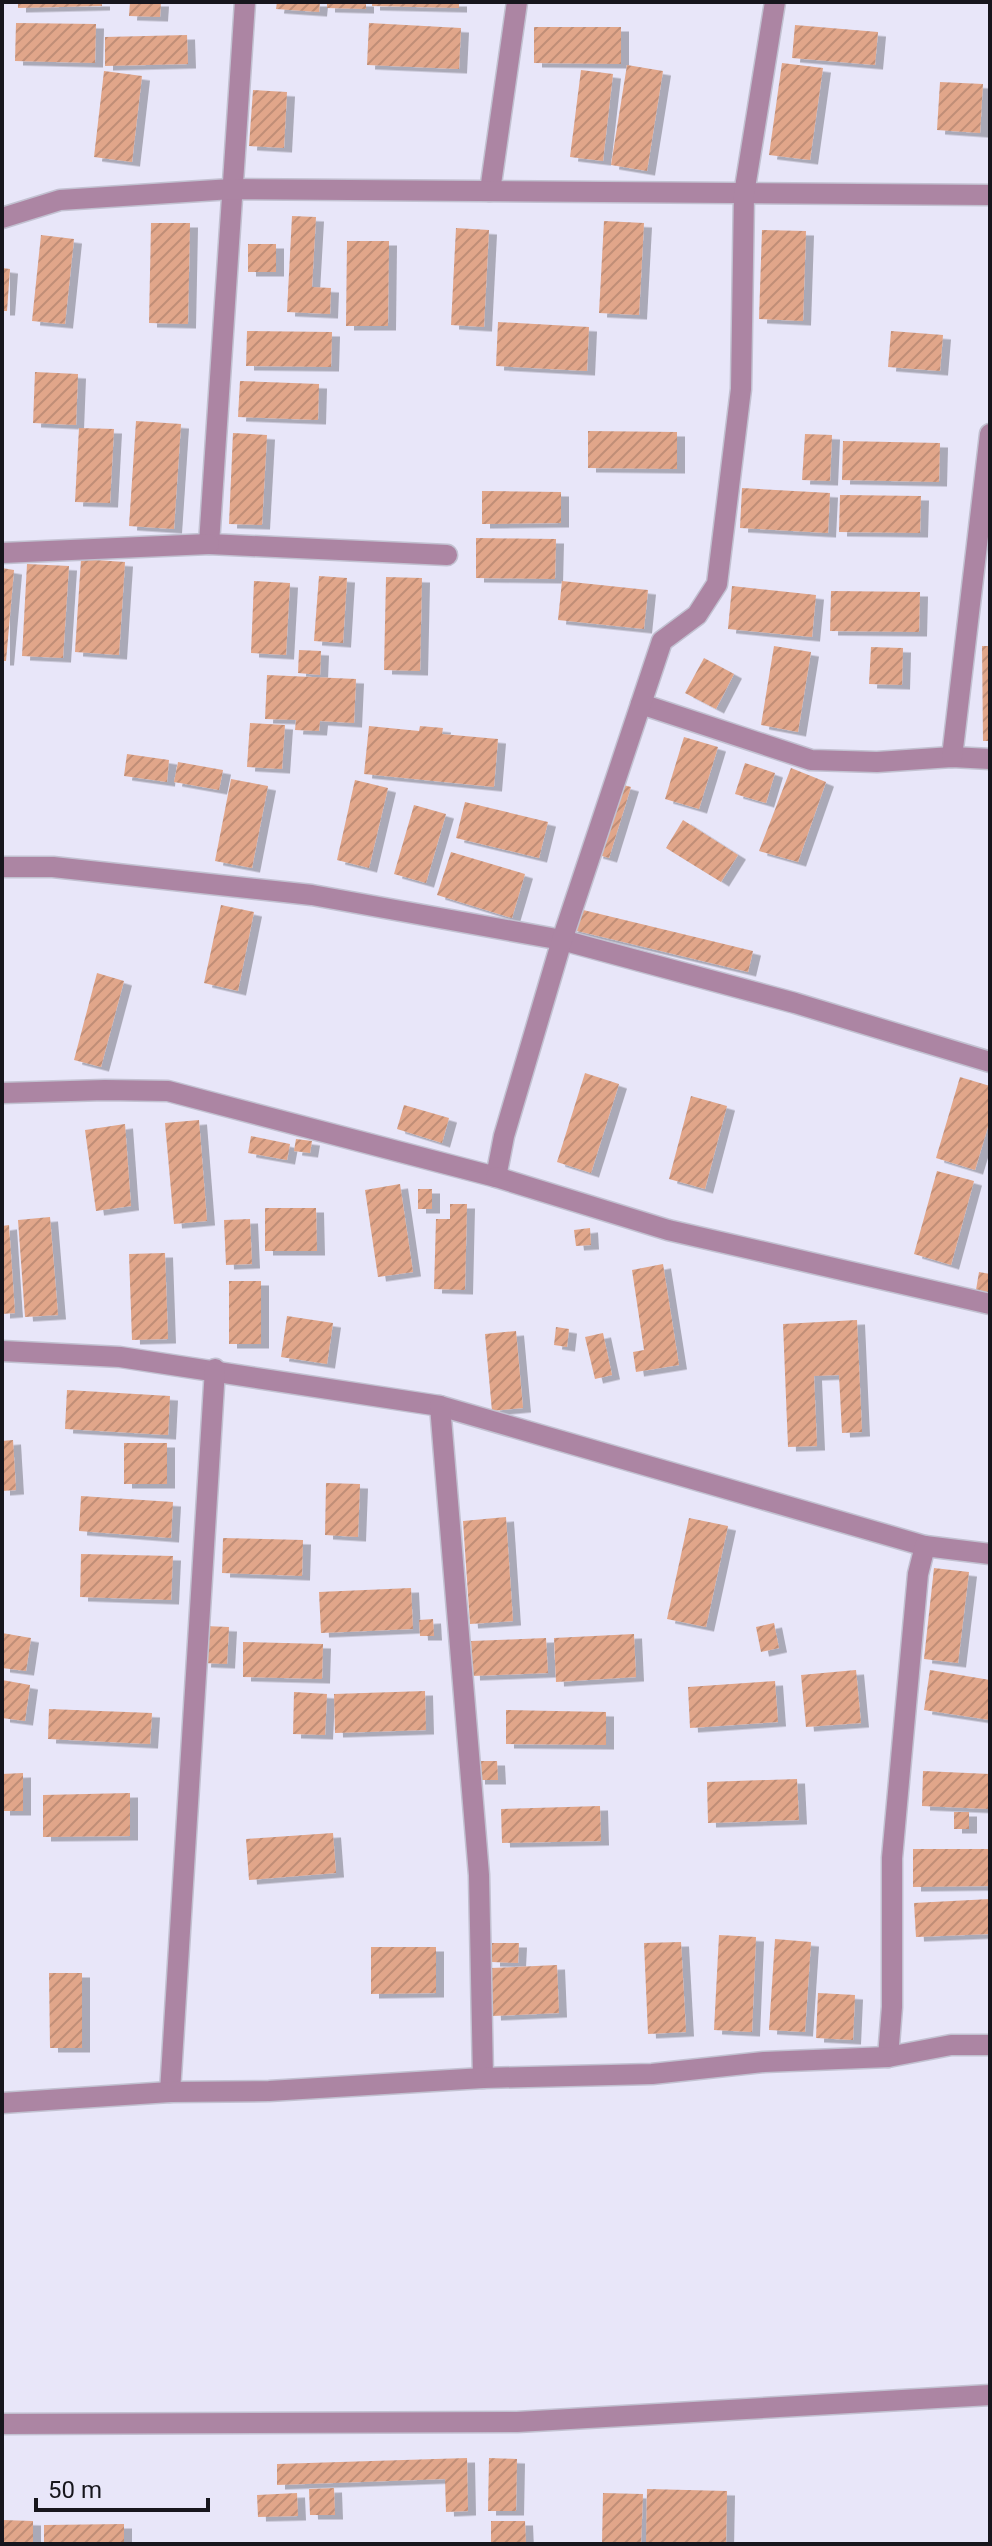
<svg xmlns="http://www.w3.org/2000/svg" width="992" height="2546" font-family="Roboto,sans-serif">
  <defs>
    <pattern id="building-hatch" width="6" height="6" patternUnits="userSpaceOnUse" patternTransform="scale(2)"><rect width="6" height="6" fill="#e1a68a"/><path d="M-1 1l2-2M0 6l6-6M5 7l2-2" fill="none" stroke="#c08e77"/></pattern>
    <filter id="shadow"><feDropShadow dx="8" dy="4.5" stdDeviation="0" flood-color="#0004"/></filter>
  </defs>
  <rect width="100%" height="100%" fill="#e8e6f9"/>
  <g fill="url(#building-hatch)" filter="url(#shadow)">
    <polygon points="18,2 102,2 102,6 18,8"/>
    <polygon points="130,2 161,2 160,17 129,16"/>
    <polygon points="277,2 320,2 319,12 276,9"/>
    <polygon points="327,2 366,2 366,9 327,8"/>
    <polygon points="372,2 459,2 459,8 372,6"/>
    <polygon points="16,23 96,24 95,63 15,61"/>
    <polygon points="369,23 461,28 459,69 367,65"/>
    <polygon points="795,25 878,32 875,65 792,58"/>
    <polygon points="534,27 621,27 621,64 534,63"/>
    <polygon points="187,35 188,64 105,66 105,37"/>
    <polygon points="782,63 823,68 810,160 769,155"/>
    <polygon points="627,65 663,71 647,171 611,165"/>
    <polygon points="581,70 613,74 603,161 570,157"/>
    <polygon points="104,71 142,76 132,162 94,157"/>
    <polygon points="940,82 983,84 980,133 937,130"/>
    <polygon points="253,90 287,92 284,148 249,146"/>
    <polygon points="292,216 316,217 312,287 331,288 330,314 287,312"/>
    <polygon points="604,221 644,223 639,315 599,313"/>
    <polygon points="151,223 190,223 188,324 149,323"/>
    <polygon points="456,228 489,230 484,327 451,325"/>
    <polygon points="762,230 806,231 803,321 759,319"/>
    <polygon points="41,235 74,239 65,324 32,321"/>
    <polygon points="347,241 389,241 388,326 346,326"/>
    <rect x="248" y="244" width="28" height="28"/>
    <polygon points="2,268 10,269 7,311 2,311"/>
    <polygon points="498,322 589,327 587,371 496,366"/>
    <polygon points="247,331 332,332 331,367 246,366"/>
    <polygon points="891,331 943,335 940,371 888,367"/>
    <polygon points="35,372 78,374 76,425 33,423"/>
    <polygon points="240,381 319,384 318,420 238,417"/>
    <polygon points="136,421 181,424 174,529 129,526"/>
    <polygon points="79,428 114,429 110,503 75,502"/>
    <polygon points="588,431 677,432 677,469 588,468"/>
    <polygon points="233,433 267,435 262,525 229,524"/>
    <polygon points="805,434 832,435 830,481 802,480"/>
    <polygon points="843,441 940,443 939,482 842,480"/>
    <polygon points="742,488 830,493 828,533 740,528"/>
    <polygon points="482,491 561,492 561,523 482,524"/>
    <polygon points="840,495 921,496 920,533 839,532"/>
    <polygon points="476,538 556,539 555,579 476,578"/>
    <polygon points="81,559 125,562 119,655 75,652"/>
    <polygon points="27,564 69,566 63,658 22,656"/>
    <polygon points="2,568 14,570 6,661 2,661"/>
    <polygon points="319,576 347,578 343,643 314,641"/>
    <polygon points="386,577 422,578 420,671 384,670"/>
    <polygon points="254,581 290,583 286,655 251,653"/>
    <polygon points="562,581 648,590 644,629 558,620"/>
    <polygon points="732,586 816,595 812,637 728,629"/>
    <polygon points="831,591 920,592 919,632 830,631"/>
    <polygon points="774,646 811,652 798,732 761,725"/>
    <polygon points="982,646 990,646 990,741 983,741"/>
    <polygon points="871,647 903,648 902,685 869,684"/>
    <polygon points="299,650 321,651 320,675 298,673"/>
    <polygon points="704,658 734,674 716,709 685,693"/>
    <polygon points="267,675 356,679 354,723 320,721 319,731 295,730 296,720 265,719"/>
    <polygon points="250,723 285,725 282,769 247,767"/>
    <polygon points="369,726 419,731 420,726 443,728 442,734 498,739 494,787 364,774"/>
    <polygon points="684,737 718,747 699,809 665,799"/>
    <polygon points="127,754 169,760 167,782 124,776"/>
    <polygon points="178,762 223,770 219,790 174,782"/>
    <polygon points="745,763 775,773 766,803 735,794"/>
    <polygon points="791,768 826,782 798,862 759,851"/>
    <polygon points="231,779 268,786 252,868 215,861"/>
    <polygon points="355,780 388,788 369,868 337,860"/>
    <polygon points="616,783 631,787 609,858 595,854"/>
    <polygon points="465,802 548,822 539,858 456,838"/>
    <polygon points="414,805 446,814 426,883 394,874"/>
    <polygon points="683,820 738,855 721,882 666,848"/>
    <polygon points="451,852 525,874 512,918 437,895"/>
    <polygon points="221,905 254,912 238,991 204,983"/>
    <polygon points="575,908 753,951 748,972 569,929"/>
    <polygon points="97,973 124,981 101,1067 74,1060"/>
    <polygon points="585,1073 619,1084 591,1173 557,1162"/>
    <polygon points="960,1077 990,1086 990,1120 975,1170 936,1158"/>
    <polygon points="691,1096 727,1106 705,1189 669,1179"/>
    <polygon points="404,1105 449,1118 442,1143 397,1129"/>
    <polygon points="199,1120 207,1221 174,1224 165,1123"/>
    <polygon points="125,1124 131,1206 96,1211 85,1130"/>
    <polygon points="251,1136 290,1144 287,1160 248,1153"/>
    <polygon points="296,1139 312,1141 310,1153 294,1151"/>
    <polygon points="937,1171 974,1181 951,1265 914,1254"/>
    <polygon points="400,1184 413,1272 378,1277 365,1190"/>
    <rect x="418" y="1189" width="14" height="20"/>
    <polygon points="450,1204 467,1204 465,1290 434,1289 436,1219 450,1219"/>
    <polygon points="265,1208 316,1208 317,1251 265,1251"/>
    <polygon points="50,1217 58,1315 25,1317 18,1220"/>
    <polygon points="250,1219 252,1264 226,1265 224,1220"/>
    <polygon points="9,1225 15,1313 2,1314 2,1226"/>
    <polygon points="590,1228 591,1245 576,1246 574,1230"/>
    <polygon points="165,1253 168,1339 132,1340 129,1254"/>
    <polygon points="663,1264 679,1365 636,1372 633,1352 644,1350 632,1270"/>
    <polygon points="979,1272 990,1274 990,1293 976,1290"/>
    <rect x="229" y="1281" width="32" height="63"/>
    <polygon points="287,1316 333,1323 327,1364 281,1357"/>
    <polygon points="857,1320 862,1432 842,1433 839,1375 814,1376 817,1446 788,1447 783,1324"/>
    <polygon points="556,1327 569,1329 567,1347 554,1345"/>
    <polygon points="516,1331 523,1408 492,1411 485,1334"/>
    <polygon points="603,1333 612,1375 595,1379 585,1337"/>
    <polygon points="67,1390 170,1396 168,1435 65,1429"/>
    <polygon points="13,1440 16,1490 2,1491 2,1441"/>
    <rect x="124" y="1443" width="43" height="41"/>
    <polygon points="326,1483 360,1484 358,1537 325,1535"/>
    <polygon points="81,1496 173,1502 171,1538 79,1531"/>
    <polygon points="506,1517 513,1621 470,1624 463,1521"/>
    <polygon points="689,1518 728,1526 706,1627 667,1619"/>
    <polygon points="223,1538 303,1540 302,1576 222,1573"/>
    <polygon points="81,1554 173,1556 171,1600 80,1597"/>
    <polygon points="934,1568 969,1572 958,1663 924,1659"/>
    <polygon points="411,1588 413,1629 321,1633 319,1592"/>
    <polygon points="433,1619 434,1636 420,1636 419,1620"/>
    <polygon points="774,1623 779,1648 761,1652 756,1627"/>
    <polygon points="205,1626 229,1627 227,1664 203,1663"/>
    <polygon points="2,1633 31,1638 26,1671 2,1668"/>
    <polygon points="634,1634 636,1677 556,1682 554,1638"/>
    <polygon points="546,1638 548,1673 472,1676 471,1641"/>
    <polygon points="243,1642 323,1644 322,1679 243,1677"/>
    <polygon points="856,1670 861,1723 806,1727 801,1675"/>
    <polygon points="930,1670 990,1680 990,1720 924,1710"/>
    <polygon points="2,1680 30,1685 25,1721 2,1718"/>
    <polygon points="775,1681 778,1722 690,1728 688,1687"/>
    <polygon points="425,1691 426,1730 335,1733 334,1694"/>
    <polygon points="294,1692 327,1694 325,1735 293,1734"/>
    <polygon points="49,1709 152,1713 150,1744 48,1739"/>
    <polygon points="506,1710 606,1712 606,1745 506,1744"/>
    <polygon points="477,1761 497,1761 498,1780 477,1780"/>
    <polygon points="923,1771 990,1774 990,1809 922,1806"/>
    <polygon points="23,1773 23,1811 2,1811 2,1774"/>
    <polygon points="797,1779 799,1820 708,1823 707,1782"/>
    <polygon points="130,1793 130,1836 43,1837 43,1795"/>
    <polygon points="600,1806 601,1841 502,1843 501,1809"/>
    <rect x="954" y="1812" width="15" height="17"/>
    <polygon points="333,1833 336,1873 249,1880 246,1839"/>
    <polygon points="913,1849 990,1849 990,1886 913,1887"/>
    <polygon points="990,1899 990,1934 916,1937 914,1903"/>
    <polygon points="719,1935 756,1937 752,2032 714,2030"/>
    <polygon points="775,1939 811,1942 805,2032 769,2030"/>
    <polygon points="681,1942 686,2032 648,2034 644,1943"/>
    <polygon points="492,1943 519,1943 518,1963 492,1962"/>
    <polygon points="371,1947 436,1947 436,1993 371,1994"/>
    <polygon points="557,1965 559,2013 493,2016 491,1968"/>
    <polygon points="49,1973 82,1973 82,2048 50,2048"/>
    <polygon points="818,1993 855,1995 853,2040 816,2038"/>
    <polygon points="467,2458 468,2511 446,2512 445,2479 277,2485 277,2464"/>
    <polygon points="489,2458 517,2459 516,2511 488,2511"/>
    <polygon points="334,2488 335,2515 310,2515 309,2489"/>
    <polygon points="647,2489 727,2491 726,2544 646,2544"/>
    <polygon points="297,2493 298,2516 258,2517 257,2495"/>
    <polygon points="603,2493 643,2494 641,2544 602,2544"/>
    <polygon points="2,2520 33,2521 33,2544 2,2544"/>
    <polygon points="491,2521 525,2521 526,2544 491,2544"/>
    <polygon points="124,2524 124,2544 44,2544 44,2525"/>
  </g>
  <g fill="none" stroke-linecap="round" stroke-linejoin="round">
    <g stroke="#c2c1d1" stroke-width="23">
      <g id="minor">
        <polyline points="245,2 209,544 447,555"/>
        <polyline points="490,191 517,2"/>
        <polyline points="2,218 60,200 232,189 990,195"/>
        <polyline points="2,553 209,544"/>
        <polyline points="641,704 811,760 877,762 952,757 990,759"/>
        <polyline points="952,757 990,434"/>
        <polyline points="2,867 53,867 312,895 562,940 795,1003 990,1062"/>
        <polyline points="2,1093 105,1090 168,1091 496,1177 504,1136 562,940 662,641 697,615 717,584 741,389 744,194 775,2"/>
        <polyline points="496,1177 668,1230 990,1304"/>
        <polyline points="2,1351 120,1357 440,1406 925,1546"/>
        <polyline points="440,1406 479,1875 483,2078"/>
        <polyline points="990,1554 925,1546 918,1574 892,1858 892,2007 888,2057 951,2045 990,2045"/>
        <polyline points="170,2092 215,1369"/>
        <polyline points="2,2103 170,2092 269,2091 483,2078 652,2074 764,2062 888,2057"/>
        <polyline points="2,2424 517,2422 990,2395"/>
      </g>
    </g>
    <use href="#minor" stroke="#ac85a3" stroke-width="20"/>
  </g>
  <rect width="992" height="2546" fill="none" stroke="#17161d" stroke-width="8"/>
  <path d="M36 2498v12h172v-12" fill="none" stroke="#17161d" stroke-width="4"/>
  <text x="48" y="2498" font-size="24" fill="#17161d" stroke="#e8e6f9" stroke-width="6" paint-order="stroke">50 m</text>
</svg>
